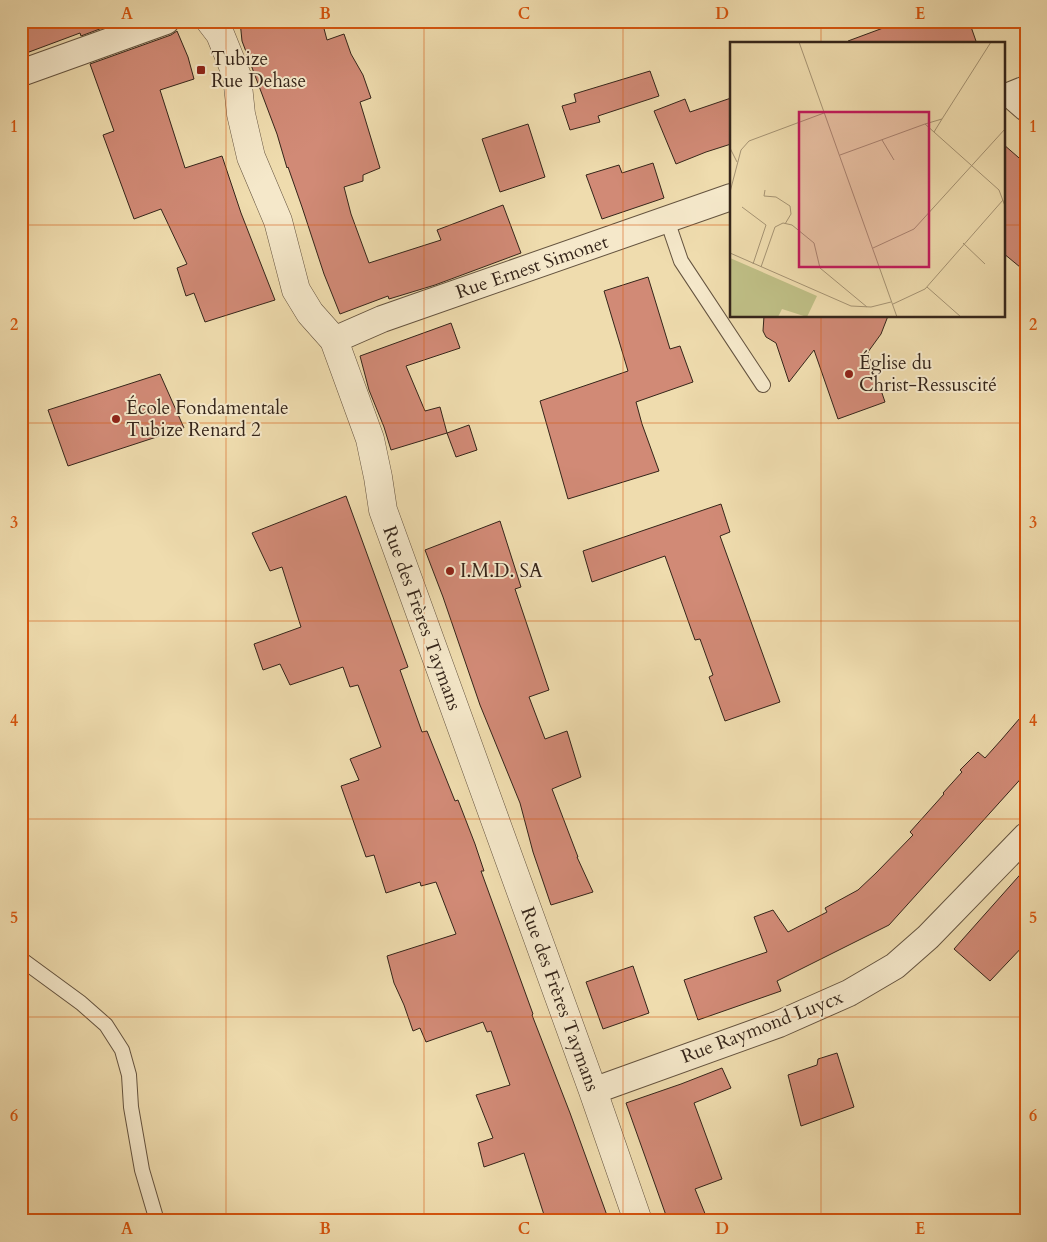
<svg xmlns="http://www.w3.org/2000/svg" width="1047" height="1242" font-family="Cardo,serif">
  <rect width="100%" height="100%" fill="#efdcae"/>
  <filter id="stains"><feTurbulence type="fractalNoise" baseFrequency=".004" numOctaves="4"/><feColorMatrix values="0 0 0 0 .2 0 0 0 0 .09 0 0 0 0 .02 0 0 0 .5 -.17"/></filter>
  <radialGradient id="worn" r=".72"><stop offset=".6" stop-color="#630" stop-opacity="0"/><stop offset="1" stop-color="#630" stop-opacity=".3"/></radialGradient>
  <g fill="#d18a76" stroke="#35251a">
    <polygon points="32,21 121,21 81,36 80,33 21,55 21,25"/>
    <polygon points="240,21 322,21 327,40 344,34 351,54 363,75 371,98 360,102 380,168 363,175 363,181 344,187 351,214 369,263 441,240 437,230 503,205 521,253 435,285 389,299 388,296 340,314 324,274 302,207 288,167 287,168 277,134 242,41"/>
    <polygon points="902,21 969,21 977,44 849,44 848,41"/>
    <polygon points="177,31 188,57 194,79 160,90 185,168 222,156 241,213 275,300 205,322 194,293 186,296 177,268 187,264 161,209 134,219 103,135 114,131 90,64 171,35"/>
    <polygon points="650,71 659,96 598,116 600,122 570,130 562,106 576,102 574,94"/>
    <polygon points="731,98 731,144 706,152 676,164 654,111 685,99 690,112"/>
    <polygon points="528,124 545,177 500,192 482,139"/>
    <polygon points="1003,144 1026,164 1026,272 1003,253"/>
    <polygon points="653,163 664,198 602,219 586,175 619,165 622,173"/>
    <polygon points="648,277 670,349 680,346 693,382 636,402 642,424 659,471 568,499 540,401 628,371 604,291"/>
    <polygon points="764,316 888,316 881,334 868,352 885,402 838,419 814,350 789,382 776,343 766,337 763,331"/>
    <polygon points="451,323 460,348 406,366 425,411 440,407 447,433 391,450 384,427 369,390 360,356"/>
    <polygon points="160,374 184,428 68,466 48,410"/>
    <polygon points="469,425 477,450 456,457 447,433"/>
    <polygon points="346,496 408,667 400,670 422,732 427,731 455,801 458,800 475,844 484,871 481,871 533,1014 532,1015 570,1113 609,1221 546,1221 524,1153 484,1167 478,1143 493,1138 476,1095 510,1085 491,1031 487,1032 483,1022 426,1042 420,1028 413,1031 404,1005 394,983 387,956 456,934 436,882 421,886 420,882 386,893 374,855 366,857 341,786 359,780 350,759 381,747 358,685 350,687 343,667 290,685 280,664 263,670 254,644 301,627 282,567 270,571 252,533"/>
    <polygon points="721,504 730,532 720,536 780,702 725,721 709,677 713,675 700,639 695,640 665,556 592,582 583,551"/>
    <polygon points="500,521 521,587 515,589 549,690 529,697 545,739 567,731 581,777 552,789 578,857 577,857 593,892 551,905 533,852 520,803 480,705 443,597 425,550"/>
    <polygon points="1026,711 1026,773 889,925 777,981 781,991 698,1020 684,980 767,952 754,917 773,910 788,932 827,912 825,908 858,890 876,873 913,835 910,832 944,794 943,793 962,772 960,770 978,752 985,758 1002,739"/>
    <polygon points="1026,868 1026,943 990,981 954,949"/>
    <polygon points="633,966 649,1013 603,1029 586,982"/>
    <polygon points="837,1053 854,1107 801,1126 788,1075 817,1065 818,1059"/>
    <polygon points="722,1068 731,1088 694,1103 722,1179 695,1189 708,1221 668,1221 626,1103 681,1084"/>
  </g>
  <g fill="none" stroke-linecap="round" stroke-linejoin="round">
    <g stroke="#64533f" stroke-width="16">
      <g id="service">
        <polyline points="667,220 681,261 763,385"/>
        <polyline points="21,959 81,1003 106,1025 122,1050 129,1075 131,1107 142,1170 157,1221"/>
      </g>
    </g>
    <g stroke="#64533f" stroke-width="28">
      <g id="minor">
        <polyline points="21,73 166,21"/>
        <polyline points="1026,89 1011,95 1026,108"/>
        <polyline points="334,340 382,319 731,197"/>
        <polyline points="593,1091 779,1024 849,993 895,966 928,937 1026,836"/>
      </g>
    </g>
    <g stroke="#64533f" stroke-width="29">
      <polyline id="tertiary" points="210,21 220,34 237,76 241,114 251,157 278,221 296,290 310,313 334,340 370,439 378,477 383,510 593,1091 638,1221"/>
    </g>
    <use href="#service" stroke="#f5e8ca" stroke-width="14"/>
    <use href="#minor" stroke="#f5e8ca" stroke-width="26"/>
    <use href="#tertiary" stroke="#f5e8ca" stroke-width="28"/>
  </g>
  <path fill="none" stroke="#d6540d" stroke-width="1" stroke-opacity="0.55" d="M226,21v1200M424,21v1200M623,21v1200M821,21v23M21,225h710M1003,225h23M821,316v905M21,423h1005M21,621h1005M21,819h1005M21,1017h1005"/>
  <g fill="#8f2418" stroke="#f5e8ca" stroke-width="2">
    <rect x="196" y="65" width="10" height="10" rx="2.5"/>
    <circle cx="849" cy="374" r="5"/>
    <circle cx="116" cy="419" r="5"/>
    <circle cx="450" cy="571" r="5"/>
  </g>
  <g text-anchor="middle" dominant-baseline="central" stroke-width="4" stroke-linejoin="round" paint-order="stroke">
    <g font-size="19" fill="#35251a" stroke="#f5e8ca" text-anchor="start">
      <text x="211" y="59">Tubize<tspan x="211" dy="22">Rue Dehase</tspan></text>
      <text x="859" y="363">Église du<tspan x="859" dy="22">Christ-Ressuscité</tspan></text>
      <text x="126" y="408">École Fondamentale<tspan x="126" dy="22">Tubize Renard 2</tspan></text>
      <text x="460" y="571">I.M.D. SA</text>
    </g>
    <g font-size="19" fill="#35251a" stroke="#f5e8ca">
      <text transform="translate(532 267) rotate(-19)">Rue Ernest Simonet</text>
      <text transform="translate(422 618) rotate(70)">Rue des Frères Taymans</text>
      <text transform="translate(560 999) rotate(70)">Rue des Frères Taymans</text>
      <text transform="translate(762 1027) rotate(-21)">Rue Raymond Luycx</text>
    </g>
  </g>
  <g transform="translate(730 42)">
    <rect width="275" height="275" fill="#efdcae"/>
    <path d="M0,216l87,38 -10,21 -25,-8 -4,8h-48z" fill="#bfbf86"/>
    <path fill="none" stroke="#a59373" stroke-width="1" d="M69,0l98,275M212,77l49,-77M204,90l8,-13 -17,5 74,66 6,16M152,98l12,20M0,106l7,14M110,113l85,-31M35,148l-1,6 12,1 14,9 1,8 -6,10M0,150l11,-42 8,-9 75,-28M12,165l24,18 -13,39M233,201l22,21M143,206l41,-19 91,-100M0,211l121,53 20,1 20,-5M31,225l14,-40 8,-4 9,2 22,18 6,25 47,39M197,245l34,30M163,262l32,-15 78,-89"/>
    <path fill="#c2185b" fill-opacity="0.15" stroke="#c2185b" stroke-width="2.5" d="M69,70h130v155h-130z"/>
    <rect width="275" height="275" fill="none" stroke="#35251a" stroke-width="2.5"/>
  </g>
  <rect width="1047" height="1242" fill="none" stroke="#efdcae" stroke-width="55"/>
  <rect x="28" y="28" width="992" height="1186" fill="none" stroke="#d6540d" stroke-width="2"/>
  <g font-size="16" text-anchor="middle" font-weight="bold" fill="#d6540d">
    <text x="127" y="19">A</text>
    <text x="325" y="19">B</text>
    <text x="524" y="19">C</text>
    <text x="722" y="19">D</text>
    <text x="920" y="19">E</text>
    <text x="14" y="132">1</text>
    <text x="1033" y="132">1</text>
    <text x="14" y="330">2</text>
    <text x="1033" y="330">2</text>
    <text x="14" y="528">3</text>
    <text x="1033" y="528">3</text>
    <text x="14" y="726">4</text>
    <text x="1033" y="726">4</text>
    <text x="14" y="923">5</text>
    <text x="1033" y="923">5</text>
    <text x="14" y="1121">6</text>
    <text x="1033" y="1121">6</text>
    <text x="127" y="1234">A</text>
    <text x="325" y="1234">B</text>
    <text x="524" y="1234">C</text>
    <text x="722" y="1234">D</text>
    <text x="920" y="1234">E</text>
  </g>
  <rect width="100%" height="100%" filter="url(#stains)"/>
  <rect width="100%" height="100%" fill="url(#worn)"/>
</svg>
